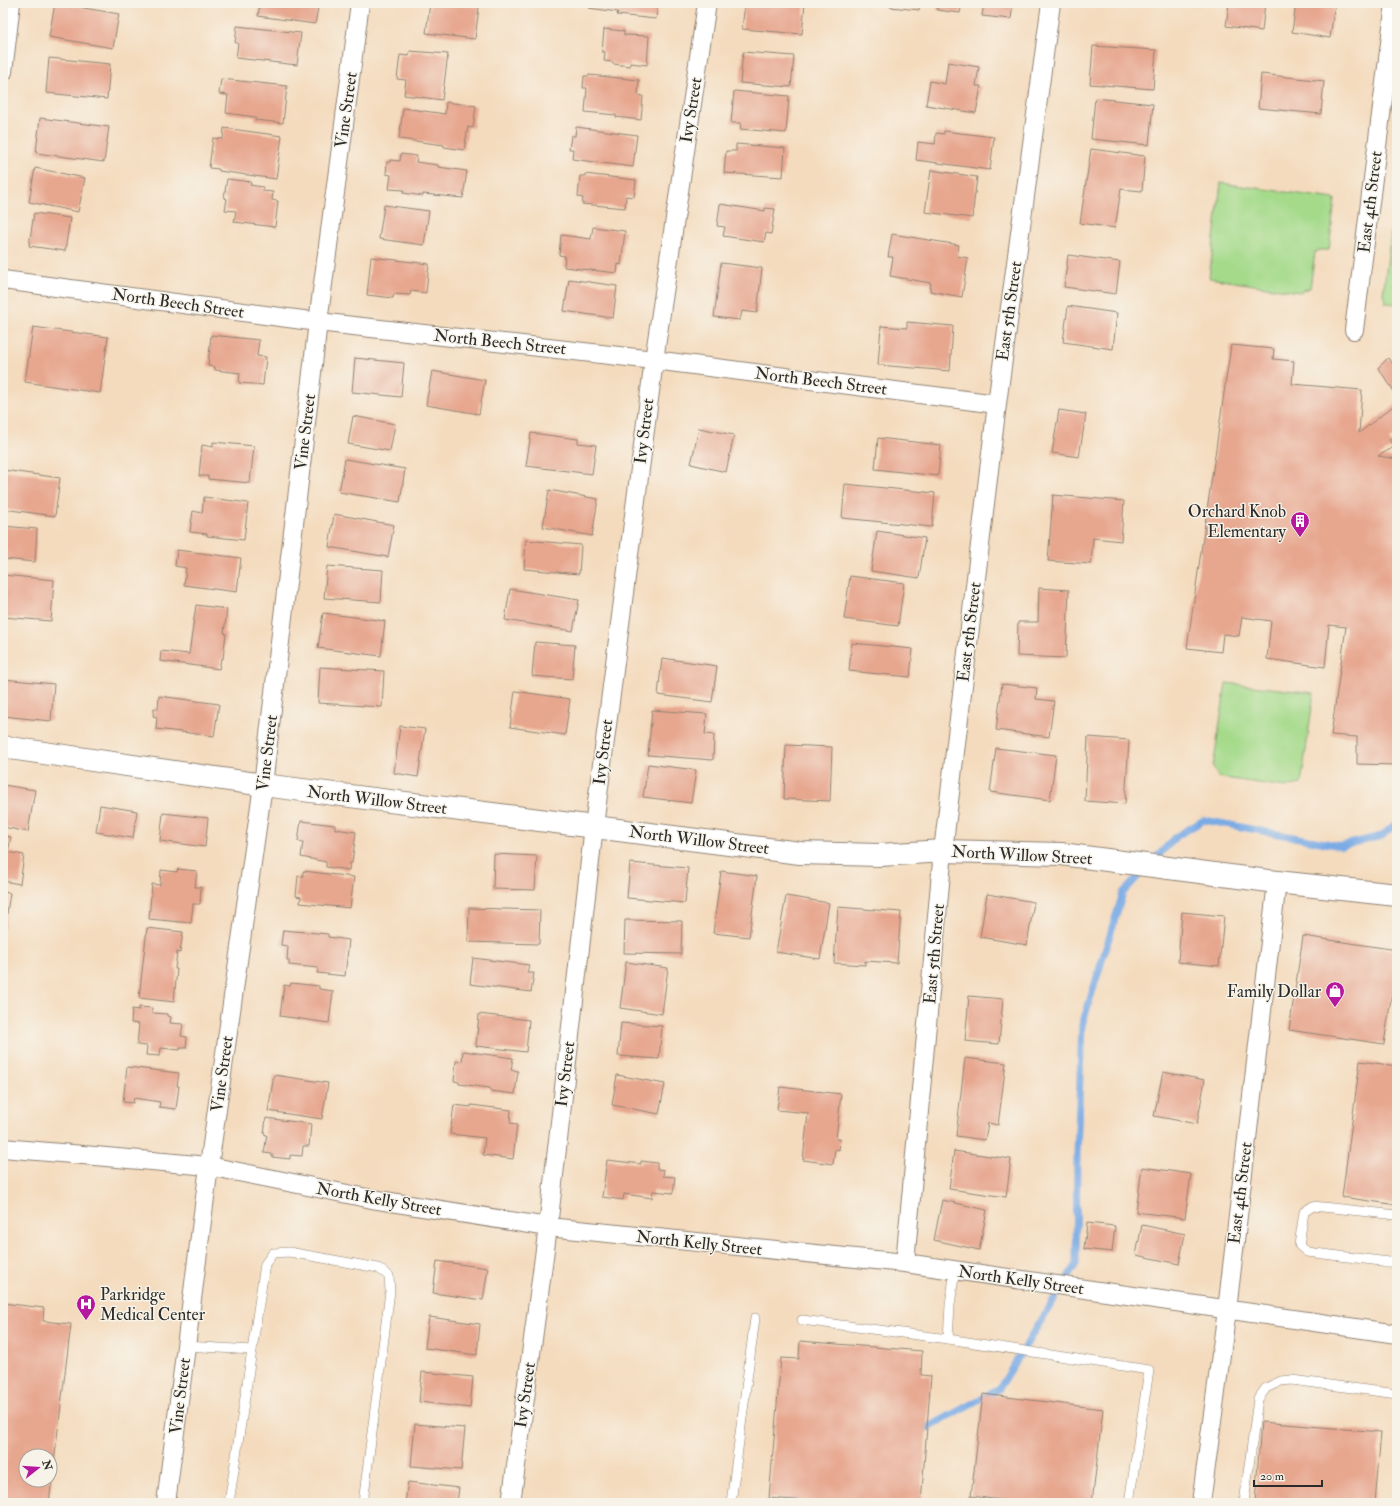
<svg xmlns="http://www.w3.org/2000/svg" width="1400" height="1506" font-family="'IM FELL Double Pica',serif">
  <rect width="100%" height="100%" fill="#f7f3e8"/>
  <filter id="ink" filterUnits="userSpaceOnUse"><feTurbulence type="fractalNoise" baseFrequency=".025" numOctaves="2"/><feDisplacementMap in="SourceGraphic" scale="8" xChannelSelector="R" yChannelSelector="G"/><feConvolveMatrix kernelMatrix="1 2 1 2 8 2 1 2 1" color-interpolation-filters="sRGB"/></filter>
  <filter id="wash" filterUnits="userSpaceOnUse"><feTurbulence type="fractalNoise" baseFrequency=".012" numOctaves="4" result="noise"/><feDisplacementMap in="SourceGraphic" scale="16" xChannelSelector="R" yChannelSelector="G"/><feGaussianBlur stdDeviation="0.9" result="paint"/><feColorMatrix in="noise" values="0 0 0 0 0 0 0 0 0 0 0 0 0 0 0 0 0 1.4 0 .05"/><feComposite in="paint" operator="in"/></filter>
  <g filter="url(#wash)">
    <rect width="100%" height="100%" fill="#f4dbbe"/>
    <g fill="#a4da8a" stroke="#68825a">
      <polygon points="1221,183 1335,199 1329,250 1319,250 1315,252 1310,288 1299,292 1209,278"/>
      <polygon points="1397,186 1397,304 1386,303 1383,294"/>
      <polygon points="1226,683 1314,693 1301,784 1285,787 1218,777 1213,767"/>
    </g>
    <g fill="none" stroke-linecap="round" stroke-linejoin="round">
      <g stroke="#7aabe5" stroke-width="7">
        <polyline points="1152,862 1177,836 1204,820 1341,846 1382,836 1397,822"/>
        <polyline points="919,1432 999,1389 1076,1264 1077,1154 1082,1025 1123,893 1145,869"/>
        <polyline points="789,1503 803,1495"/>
      </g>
    </g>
    <g id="blocks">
      <g fill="#e7a68e" fill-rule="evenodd">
        <polygon points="55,3 119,14 113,48 49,37"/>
        <polygon points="260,3 319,3 315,24 258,16"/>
        <polygon points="430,3 449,3 479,7 475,39 426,33"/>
        <polygon points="589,3 658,3 656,19 617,15 618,12 588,8"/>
        <polygon points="745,3 805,3 802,34 742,29"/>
        <polygon points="890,3 920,3 919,10 890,7"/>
        <polygon points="938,3 962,3 960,13 937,10"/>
        <polygon points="984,3 1013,3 1011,19 982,16"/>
        <polygon points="1229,3 1265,3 1262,31 1226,26"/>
        <polygon points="1296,3 1335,3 1330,38 1292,32"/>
        <polygon points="237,26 301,33 297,65 236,58 238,43 235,43"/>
        <polygon points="604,29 624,31 624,35 649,36 647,65 630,63 630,66 613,64 613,62 604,61 605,52 602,52"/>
        <polygon points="1093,46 1156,50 1153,89 1090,84"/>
        <polygon points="410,51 448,54 442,100 404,95 406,80 397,79 400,55 409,56"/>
        <polygon points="743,52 794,56 791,87 740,83"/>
        <polygon points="49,58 110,64 107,99 46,93"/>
        <polygon points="948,62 979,67 976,86 981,86 976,113 926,105 930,81 945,84"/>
        <polygon points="1261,74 1324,81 1321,114 1258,108"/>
        <polygon points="589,75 639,80 638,95 643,96 641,120 616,117 616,115 585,112 587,88 583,88 584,76 589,76"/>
        <polygon points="221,79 287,86 283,123 255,120 255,117 226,113 228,95 219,94"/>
        <polygon points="734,91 789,96 786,133 740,129 741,123 731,123"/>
        <polygon points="1095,98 1153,104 1149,145 1091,139"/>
        <polygon points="446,102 476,106 473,128 468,127 464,150 444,147 444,145 399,139 403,108 445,114"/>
        <polygon points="40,118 109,127 104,162 36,153"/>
        <polygon points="576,127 637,135 633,167 572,159 573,149 569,149 571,136 575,136"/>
        <polygon points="224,128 282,136 276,179 219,171 219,169 209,168 213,138 223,139"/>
        <polygon points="944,131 994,137 990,170 916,160 918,142 935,144 936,133 944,134"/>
        <polygon points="736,144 785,148 783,177 724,173 726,151 736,151"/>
        <polygon points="1091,149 1145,156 1142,191 1121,189 1115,228 1080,223"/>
        <polygon points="401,154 417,156 416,162 438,165 438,167 467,171 463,198 423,194 423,196 403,193 404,190 389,189 391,175 386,174 387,162 390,162 390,160 400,161"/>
        <polygon points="35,168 85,178 78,212 29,202"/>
        <polygon points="931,170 977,177 972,218 925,212"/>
        <polygon points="585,174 636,180 634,197 626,196 625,208 582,204 583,198 578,197 580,176 585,176"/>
        <polygon points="227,179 251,182 250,185 263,187 263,191 273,192 272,200 278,201 275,227 234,222 236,211 225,210 227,199 224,198"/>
        <polygon points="720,204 765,211 765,208 775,209 771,234 766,233 764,242 723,236 725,227 717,226"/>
        <polygon points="384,205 429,211 424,245 379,239"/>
        <polygon points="34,213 70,218 65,251 29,246"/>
        <polygon points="593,227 625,231 621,265 618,264 617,273 564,267 565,256 559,255 561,235 591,239"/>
        <polygon points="892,234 959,245 957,256 968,258 962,297 930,291 931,283 890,276 893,257 888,257"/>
        <polygon points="1068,255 1120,262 1116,294 1064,287"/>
        <polygon points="371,257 429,264 426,293 411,291 410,295 394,294 393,298 367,295"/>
        <polygon points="721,263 762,268 757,313 742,311 740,320 714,317"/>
        <polygon points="569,279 617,286 613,318 564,311"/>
        <polygon points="1068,306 1117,313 1113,349 1063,342"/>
        <polygon points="907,322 953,326 950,371 878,365 881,326 907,328"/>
        <polygon points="33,327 108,337 100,393 25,382"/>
        <polygon points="211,335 259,340 257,356 266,357 263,385 239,383 240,373 215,370 215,367 208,366"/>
        <polygon points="1231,345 1274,349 1273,359 1294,361 1292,384 1362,390 1359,433 1397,403 1397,434 1389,440 1394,447 1378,456 1397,459 1397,765 1357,764 1357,737 1331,735 1346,627 1329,625 1325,667 1267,659 1271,621 1242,617 1239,636 1223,634 1221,652 1187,648"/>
        <polygon points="355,358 404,363 401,397 352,392"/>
        <polygon points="1388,358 1397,370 1397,395 1378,368"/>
        <polygon points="432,371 485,380 479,414 426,405"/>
        <polygon points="1059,410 1086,414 1079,457 1052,453"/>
        <polygon points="353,416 395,424 390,451 348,444"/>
        <polygon points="699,428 734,435 726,472 691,464"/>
        <polygon points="531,433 578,439 578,443 596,445 592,474 526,466"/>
        <polygon points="878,438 941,445 938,476 875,469"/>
        <polygon points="213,442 254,446 250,483 208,479 208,476 199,476 202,445 213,447"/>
        <polygon points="345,459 405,469 400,502 339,492"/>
        <polygon points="3,470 60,478 55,516 3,509"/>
        <polygon points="845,484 935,493 932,527 842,518"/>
        <polygon points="549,490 598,499 592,536 543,527"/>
        <polygon points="1053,495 1124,501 1121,541 1093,538 1091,564 1048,561"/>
        <polygon points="204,497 248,503 244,540 207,536 207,534 190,532 193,511 202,513"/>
        <polygon points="334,514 394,525 388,557 329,547"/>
        <polygon points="3,526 37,529 35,562 3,559"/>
        <polygon points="877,531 925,538 919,578 871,571"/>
        <polygon points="526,540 581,545 579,574 524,569"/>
        <polygon points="177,550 241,558 237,592 184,585 186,568 175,566"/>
        <polygon points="327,566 383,570 381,602 324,598"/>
        <polygon points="3,575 54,580 51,621 3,617"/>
        <polygon points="850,576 904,583 898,626 844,619"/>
        <polygon points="1039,588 1069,590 1066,658 1017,656 1018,622 1038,622"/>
        <polygon points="510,589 579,600 573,631 505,620"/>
        <polygon points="196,605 227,609 224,633 226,633 223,659 221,659 219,669 160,661 161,651 189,654"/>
        <polygon points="323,613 385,621 381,656 318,648"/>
        <polygon points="535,642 575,645 572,679 532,676"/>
        <polygon points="852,643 913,649 910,677 849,671"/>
        <polygon points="662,658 717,666 712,702 658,695"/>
        <polygon points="320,667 384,671 382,707 318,703"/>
        <polygon points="3,679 54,684 51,721 3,716"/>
        <polygon points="1002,684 1037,688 1036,699 1054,701 1049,737 996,730"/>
        <polygon points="515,691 570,699 565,735 510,727"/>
        <polygon points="159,696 219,704 214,736 156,729 157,717 153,716 154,708 158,709"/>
        <polygon points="652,710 707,714 705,734 714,735 713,760 648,755"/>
        <polygon points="400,726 425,729 418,777 394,773"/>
        <polygon points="1088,737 1129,740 1125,804 1085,801"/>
        <polygon points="786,745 832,747 830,801 784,799"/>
        <polygon points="996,748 1056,755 1050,800 990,792"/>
        <polygon points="648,764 696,770 691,803 643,797"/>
        <polygon points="3,785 35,790 28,832 3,827"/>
        <polygon points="100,805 137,811 133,838 96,832"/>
        <polygon points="163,813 208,818 205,847 160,841"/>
        <polygon points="301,821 335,825 335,829 356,832 352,863 350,863 349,870 326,867 326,862 301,857 303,842 298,841"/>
        <polygon points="3,836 11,837 8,852 24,855 20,884 3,881"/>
        <polygon points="494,854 537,856 535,890 493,889"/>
        <polygon points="630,863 688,868 685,903 627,898"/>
        <polygon points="178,869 197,871 195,887 201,887 200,904 193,904 191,923 149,919 152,884 160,885 161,870 177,872"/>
        <polygon points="303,871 354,877 350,908 300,903 301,897 296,896 298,876 303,877"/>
        <polygon points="721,871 757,876 749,937 713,933"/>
        <polygon points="3,892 10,893 5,927 3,927"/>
        <polygon points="987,894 1034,902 1027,945 980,937"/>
        <polygon points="786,896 829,903 820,959 776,952"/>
        <polygon points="838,907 901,912 897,963 865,961 865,965 834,963"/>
        <polygon points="469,908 540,910 539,944 468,942"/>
        <polygon points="1182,912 1224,916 1219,966 1178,962"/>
        <polygon points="625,920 682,921 681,954 624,953"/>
        <polygon points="147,928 183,932 180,953 177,952 175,969 177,969 174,1002 139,998"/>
        <polygon points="283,930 328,934 328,937 349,940 345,976 317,973 318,968 289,965 289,960 287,960 288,946 281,945"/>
        <polygon points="1303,936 1397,950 1397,959 1384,1044 1289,1030"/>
        <polygon points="473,958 529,965 527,973 534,973 531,992 470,984"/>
        <polygon points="626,962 668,968 662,1014 620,1008"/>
        <polygon points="291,983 319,986 319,989 333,991 329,1023 280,1016 284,985 290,986"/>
        <polygon points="969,996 1003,999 999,1044 965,1041"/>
        <polygon points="139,1007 152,1008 152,1013 167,1014 167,1016 171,1017 170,1023 183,1024 181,1036 187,1037 186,1048 180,1048 180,1050 161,1048 160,1056 146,1055 147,1046 137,1045 139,1024 131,1023 132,1009 139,1010"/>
        <polygon points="479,1014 529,1020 526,1052 476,1046"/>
        <polygon points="621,1023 662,1026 659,1059 618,1056"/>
        <polygon points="463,1051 513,1058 511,1070 518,1071 515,1094 490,1091 490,1088 459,1084 459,1082 454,1081 456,1061 462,1062"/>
        <polygon points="965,1058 1006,1063 998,1125 988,1123 985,1140 956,1136"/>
        <polygon points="1360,1061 1397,1066 1397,1205 1342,1197"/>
        <polygon points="127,1067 179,1073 177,1086 179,1086 176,1109 159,1107 160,1102 134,1098 133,1103 123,1102"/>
        <polygon points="1163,1072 1205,1080 1197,1124 1154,1116"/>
        <polygon points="274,1075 328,1083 322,1119 268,1111"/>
        <polygon points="617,1075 665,1084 659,1114 612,1105"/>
        <polygon points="780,1087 841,1094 836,1139 840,1139 839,1150 835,1149 833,1164 803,1160 808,1113 777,1110"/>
        <polygon points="454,1105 471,1107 471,1105 511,1110 510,1123 517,1124 513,1159 483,1155 485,1138 450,1134"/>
        <polygon points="266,1118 311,1124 309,1146 303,1146 302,1156 290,1155 290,1159 272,1157 272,1154 264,1153 267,1135 264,1134"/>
        <polygon points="954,1151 1011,1159 1006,1197 949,1189"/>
        <polygon points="607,1160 641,1164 641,1161 657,1163 657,1169 664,1170 663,1176 675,1177 673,1193 653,1191 652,1198 624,1194 623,1200 602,1197"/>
        <polygon points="1142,1167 1191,1174 1185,1218 1136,1212"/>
        <polygon points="942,1200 987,1210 979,1250 934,1240"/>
        <polygon points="1087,1223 1115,1226 1112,1252 1084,1249"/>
        <polygon points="1142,1225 1185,1234 1179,1264 1136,1255"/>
        <polygon points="437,1261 488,1268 483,1300 433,1293"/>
        <path d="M3,1303l41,5 -1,13 28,3 -22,179h-46zM26,1456h24v24h-24z"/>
        <polygon points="429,1317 480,1324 477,1355 425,1348"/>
        <polygon points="800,1341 922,1351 921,1375 931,1376 921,1503 830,1503 769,1498 781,1358 799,1359"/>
        <polygon points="422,1372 473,1377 470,1408 419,1402"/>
        <polygon points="983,1394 1103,1409 1092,1503 1024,1503 971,1496"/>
        <polygon points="1261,1422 1381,1432 1375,1503 1255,1503"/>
        <polygon points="415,1424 465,1428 461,1470 411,1466"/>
        <polygon points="408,1482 459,1488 457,1503 405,1503"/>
      </g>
    </g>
  </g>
  <g filter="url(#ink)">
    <use href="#blocks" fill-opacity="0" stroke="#908374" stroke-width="1"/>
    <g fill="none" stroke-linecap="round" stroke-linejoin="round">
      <g stroke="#908374" stroke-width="10">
        <g id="service">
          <polyline points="1397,1215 1313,1206 1304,1212 1299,1245 1307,1252 1397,1263"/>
          <polyline points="802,1320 948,1339 950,1305 955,1270"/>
          <polyline points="948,1339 1149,1370 1129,1503"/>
          <polyline points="186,1346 252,1350"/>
          <polyline points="229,1503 265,1264 273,1253 289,1252 378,1268 389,1276 390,1291 363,1503"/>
          <polyline points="731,1503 755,1318"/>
          <polyline points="1244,1503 1258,1399 1266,1388 1281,1381 1292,1380 1397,1394"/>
        </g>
      </g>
      <g stroke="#908374" stroke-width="20">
        <g id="minor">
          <polyline points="3,72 11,3"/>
          <polyline points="3,280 318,322 654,360 997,404"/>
          <polyline points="1354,330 1395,3"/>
          <polyline points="3,1148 209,1166 372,1199 548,1227 905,1263 1397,1334"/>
          <polyline points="905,1263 943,851 997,404 1051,3"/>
          <polyline points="166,1503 209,1166 263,785 318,322 360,3"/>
          <polyline points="511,1503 548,1227 594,826 654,360 707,3"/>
          <polyline points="1201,1503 1227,1310 1277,882"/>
        </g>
      </g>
      <g stroke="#908374" stroke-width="24">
        <polyline id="secondary" points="3,747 263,785 800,853 880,855 943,851 1061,854 1277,882 1397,895"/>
      </g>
      <use href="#service" stroke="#fff" stroke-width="9"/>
      <use href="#minor" stroke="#fff" stroke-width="18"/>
      <use href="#secondary" stroke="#fff" stroke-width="22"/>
    </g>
  </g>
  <defs>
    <g id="building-pin" transform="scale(1)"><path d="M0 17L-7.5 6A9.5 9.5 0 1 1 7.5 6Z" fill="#b5179e" stroke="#f7f3e8"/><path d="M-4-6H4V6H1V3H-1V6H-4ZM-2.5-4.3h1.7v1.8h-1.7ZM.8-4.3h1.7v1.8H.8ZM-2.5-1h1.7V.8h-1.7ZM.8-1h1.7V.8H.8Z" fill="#fff"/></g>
    <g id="shop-pin" transform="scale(1)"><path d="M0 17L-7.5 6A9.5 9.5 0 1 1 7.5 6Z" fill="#b5179e" stroke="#f7f3e8"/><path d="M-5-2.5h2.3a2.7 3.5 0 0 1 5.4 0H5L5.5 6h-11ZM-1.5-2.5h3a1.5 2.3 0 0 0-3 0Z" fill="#fff"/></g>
    <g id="hospital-pin" transform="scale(1)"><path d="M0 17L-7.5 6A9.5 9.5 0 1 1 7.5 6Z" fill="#b5179e" stroke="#f7f3e8"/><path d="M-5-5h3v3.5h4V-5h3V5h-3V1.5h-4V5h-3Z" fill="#fff"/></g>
  </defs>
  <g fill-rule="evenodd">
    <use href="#building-pin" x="1300" y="521"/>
    <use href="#shop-pin" x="1335" y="991"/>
    <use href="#hospital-pin" x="86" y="1304"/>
  </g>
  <g text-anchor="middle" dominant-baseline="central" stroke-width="3" stroke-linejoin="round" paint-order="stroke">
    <g font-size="17" fill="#2b2b2b" stroke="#f7f3e8">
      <text transform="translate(346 110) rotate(-82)">Vine Street</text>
      <text transform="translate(691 110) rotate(-81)">Ivy Street</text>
      <text transform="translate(1370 202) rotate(-83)">East 4th Street</text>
      <text transform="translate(178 303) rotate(8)">North Beech Street</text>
      <text transform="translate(1009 311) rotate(-82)">East 5th Street</text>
      <text transform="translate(500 342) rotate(6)">North Beech Street</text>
      <text transform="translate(821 381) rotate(7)">North Beech Street</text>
      <text transform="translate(644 431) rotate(-83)">Ivy Street</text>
      <text transform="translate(305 432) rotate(-83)">Vine Street</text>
      <text transform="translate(969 632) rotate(-83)">East 5th Street</text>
      <text transform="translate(603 752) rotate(-83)">Ivy Street</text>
      <text transform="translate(267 753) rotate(-83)">Vine Street</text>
      <text transform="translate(377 800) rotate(7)">North Willow Street</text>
      <text transform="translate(699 840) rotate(7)">North Willow Street</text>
      <text transform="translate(1022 855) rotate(3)">North Willow Street</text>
      <text transform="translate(934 954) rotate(-85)">East 5th Street</text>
      <text transform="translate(222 1074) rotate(-82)">Vine Street</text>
      <text transform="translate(565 1074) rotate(-83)">Ivy Street</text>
      <text transform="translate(1240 1193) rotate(-83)">East 4th Street</text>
      <text transform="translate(379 1199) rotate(10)">North Kelly Street</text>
      <text transform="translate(699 1243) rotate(6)">North Kelly Street</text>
      <text transform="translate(1021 1280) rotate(8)">North Kelly Street</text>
      <text transform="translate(525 1395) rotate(-82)">Ivy Street</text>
      <text transform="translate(180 1396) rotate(-83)">Vine Street</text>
    </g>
    <g font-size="17" fill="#2b2b2b" stroke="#f7f3e8" text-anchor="end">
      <text x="1286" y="511">Orchard Knob<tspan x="1286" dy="20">Elementary</tspan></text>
      <text x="1321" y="991">Family Dollar</text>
      <text x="100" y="1294" text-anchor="start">Parkridge<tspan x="100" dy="20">Medical Center</tspan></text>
    </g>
  </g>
  <rect width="1400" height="1506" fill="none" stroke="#f7f3e8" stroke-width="16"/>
  <g transform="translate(38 1468) rotate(73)"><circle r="19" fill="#f7f3e8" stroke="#a5a39c"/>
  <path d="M0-3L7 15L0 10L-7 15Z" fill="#b5179e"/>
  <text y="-6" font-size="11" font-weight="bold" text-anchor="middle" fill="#2b2b2b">N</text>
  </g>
  <path d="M1254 1480v6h68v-6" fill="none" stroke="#2b2b2b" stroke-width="2"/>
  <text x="1260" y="1480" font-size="12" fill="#2b2b2b" stroke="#f7f3e8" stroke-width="3" paint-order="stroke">20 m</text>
</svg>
